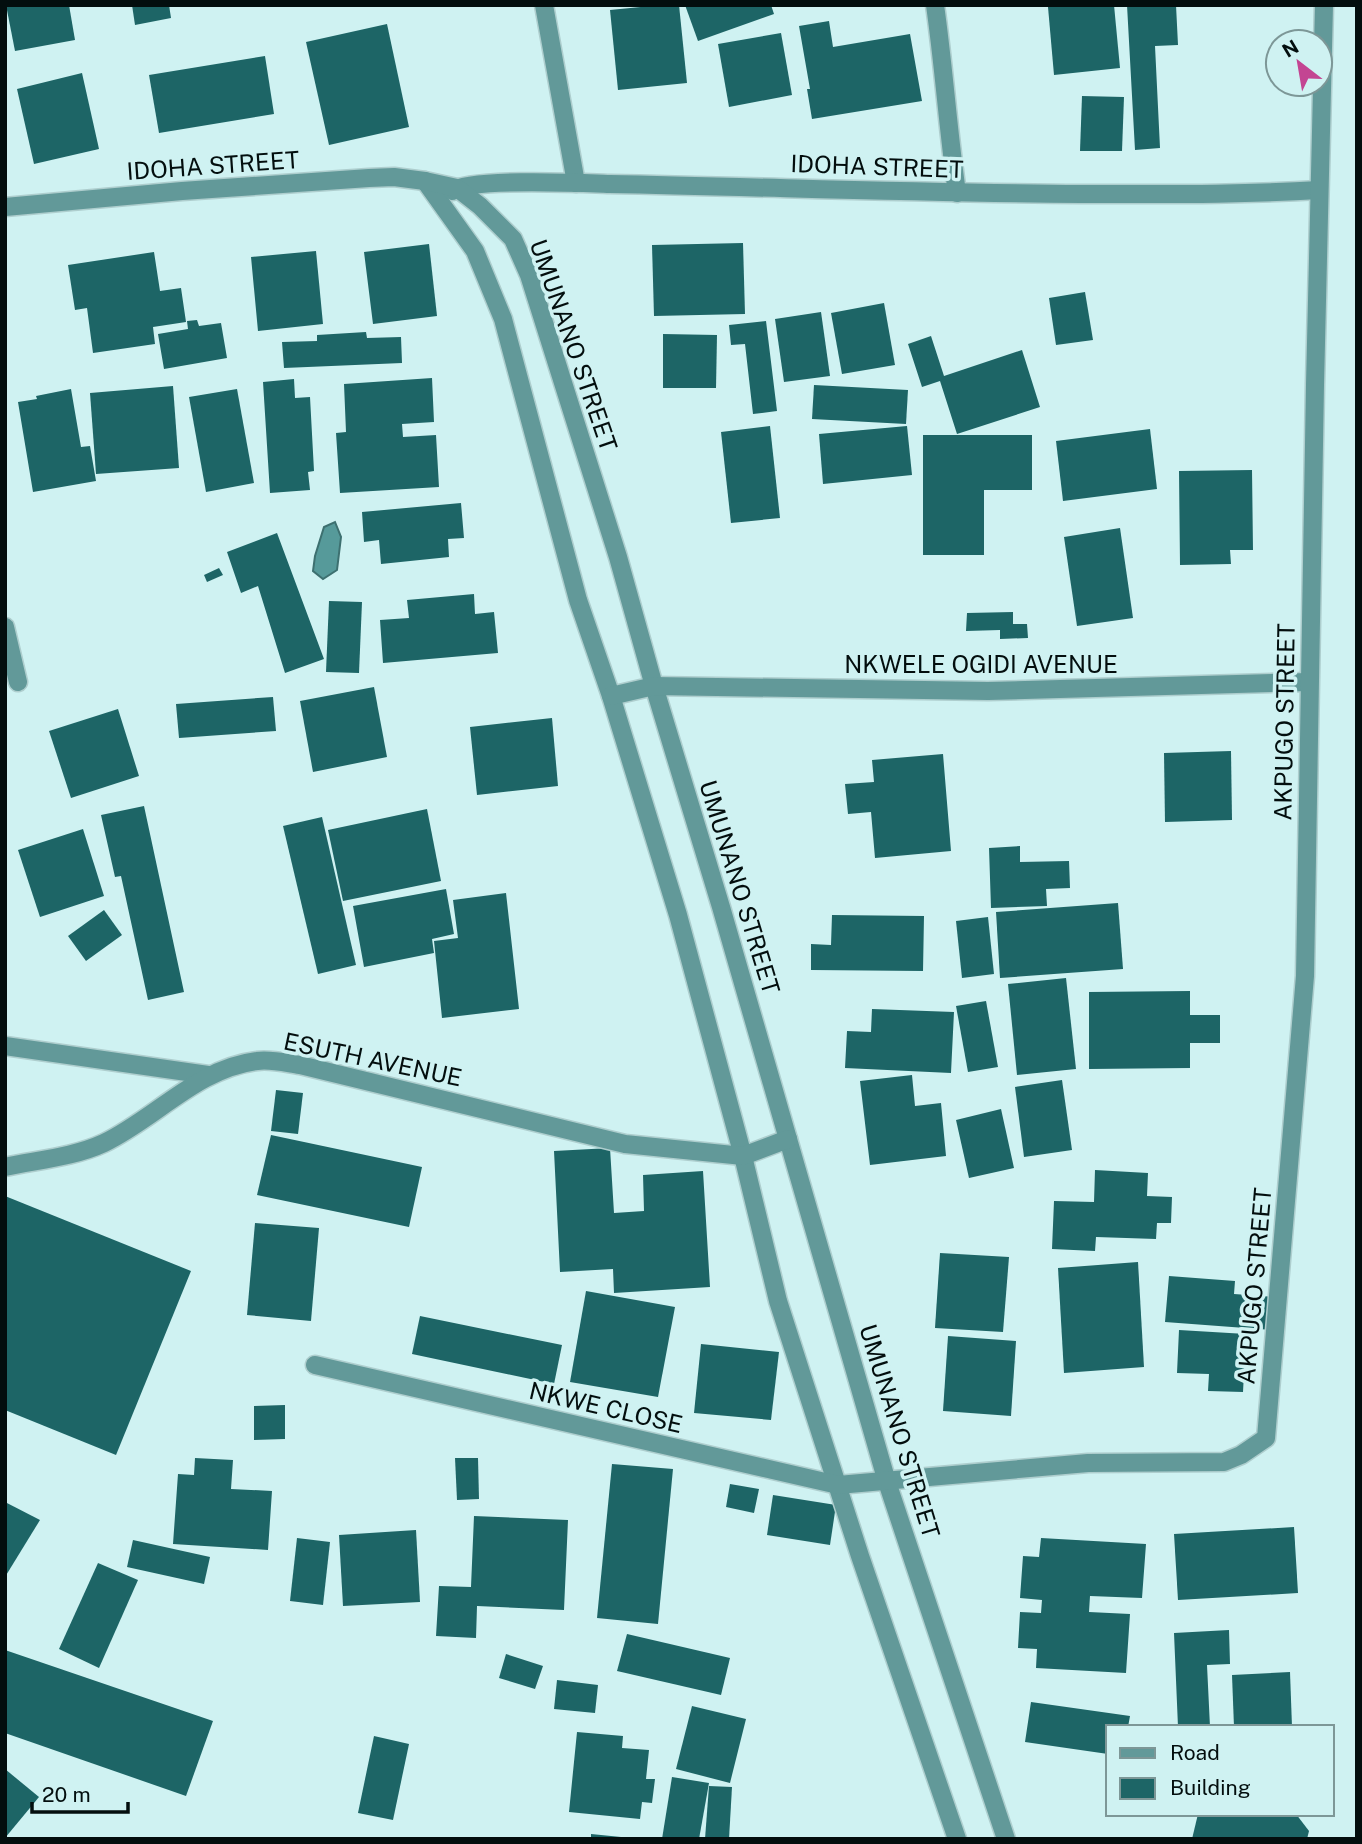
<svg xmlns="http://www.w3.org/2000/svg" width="1362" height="1844" font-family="'Public Sans',sans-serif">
  <rect width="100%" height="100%" fill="#cff2f2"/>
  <polygon fill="#569a9a" stroke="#3d7070" stroke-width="2" points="335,522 341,537 337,570 323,579 313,571 315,556 324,527"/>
  <g fill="#1d6566">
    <polygon points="6,5 69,5 75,40 15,51"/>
    <polygon points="132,5 169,5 171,18 135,25"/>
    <polygon points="661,5 679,5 687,83 618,90 610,10"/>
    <polygon points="685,5 771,5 774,14 698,41"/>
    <polygon points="1063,5 1114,5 1120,68 1054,75 1048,7"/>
    <polygon points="1127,5 1176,5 1178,45 1155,46 1160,148 1135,150"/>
    <polygon points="829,21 833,47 910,34 922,101 812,119 807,89 810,89 799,26"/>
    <polygon points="387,24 409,127 329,145 306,42"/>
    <polygon points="781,33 792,95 729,107 718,44"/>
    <polygon points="265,56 274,114 159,133 149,75"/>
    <polygon points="82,73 99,149 34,164 17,89"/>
    <polygon points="1082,96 1124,97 1122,151 1080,151"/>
    <polygon points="743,243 745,314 654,316 652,245"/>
    <polygon points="429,244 437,316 373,324 364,252"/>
    <polygon points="316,251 323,324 258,331 251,257"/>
    <polygon points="154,252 160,291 181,288 186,322 153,327 155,344 93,353 87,308 75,310 68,265"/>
    <polygon points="1085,292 1093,340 1056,345 1049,298"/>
    <polygon points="884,303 895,365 842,374 831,313"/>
    <polygon points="821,312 830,376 784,382 775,319"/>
    <polygon points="197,320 199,326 221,323 227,358 164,369 158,334 188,329 187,321"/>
    <polygon points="766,321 777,411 753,414 745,344 731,345 729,325"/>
    <polygon points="366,332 367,338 401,337 402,363 284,368 282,342 317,341 317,335"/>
    <polygon points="663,334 717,335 716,388 663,388"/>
    <polygon points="931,336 944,376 1022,350 1040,407 957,434 940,381 922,387 908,344"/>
    <polygon points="432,378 434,422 402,424 403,437 436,435 439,487 340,493 336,433 346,432 344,384"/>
    <polygon points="294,379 295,398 310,397 314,471 308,472 310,490 270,493 263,382"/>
    <polygon points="814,385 908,390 906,424 812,419"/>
    <polygon points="173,386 179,468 96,474 90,393"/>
    <polygon points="71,389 81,447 90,446 96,481 33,492 18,402 37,399 36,396"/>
    <polygon points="237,389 254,483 206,492 189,397"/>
    <polygon points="770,426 780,518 731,523 721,432"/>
    <polygon points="907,426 912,475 823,484 819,434"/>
    <polygon points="1150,429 1157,489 1063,501 1056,441"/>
    <polygon points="923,435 1032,435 1032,490 984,490 984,555 923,555"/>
    <polygon points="1252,470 1253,550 1230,550 1231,564 1180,565 1179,471"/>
    <polygon points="461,503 464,538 448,539 449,557 381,564 379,540 364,542 362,512"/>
    <polygon points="1120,528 1133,618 1077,626 1064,537"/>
    <polygon points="277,533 324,659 285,673 258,586 241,593 227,552"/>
    <polygon points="219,568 223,575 207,582 204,575"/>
    <polygon points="474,594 475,614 494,612 498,653 383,663 380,620 409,618 407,600"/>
    <polygon points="329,601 362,602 359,673 326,672"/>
    <polygon points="1013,612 1013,624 1027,624 1028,638 1000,639 1000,630 966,631 967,613"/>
    <polygon points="374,687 387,757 313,772 300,701"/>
    <polygon points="273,697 276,731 179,738 176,704"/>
    <polygon points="118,709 139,776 71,798 49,731"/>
    <polygon points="552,718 558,786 477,795 470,727"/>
    <polygon points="1231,751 1232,820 1165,822 1164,753"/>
    <polygon points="943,754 951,851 875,858 871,812 848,814 845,784 874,782 872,760"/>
    <polygon points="144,806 184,992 148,1000 121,876 115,877 101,815"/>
    <polygon points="427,809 441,881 343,901 328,830"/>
    <polygon points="322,817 356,965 318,974 283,826"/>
    <polygon points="83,829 104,896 40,917 18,850"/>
    <polygon points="1020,846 1020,862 1069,861 1070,888 1046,889 1047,906 991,908 989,848"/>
    <polygon points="446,889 454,934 432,939 434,953 364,967 353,906"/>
    <polygon points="506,893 519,1009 442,1018 434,941 458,938 453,900"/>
    <polygon points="1118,903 1123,969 1000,978 996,912"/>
    <polygon points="104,910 122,935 86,961 68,936"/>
    <polygon points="832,915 924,916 923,971 811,970 811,944 831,945"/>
    <polygon points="988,917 994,974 962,978 956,921"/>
    <polygon points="1066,978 1076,1069 1017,1075 1008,984"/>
    <polygon points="1190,991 1190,1015 1220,1015 1220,1043 1190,1043 1190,1068 1089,1069 1089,992"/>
    <polygon points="986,1001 998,1067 968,1072 956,1006"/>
    <polygon points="872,1009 954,1012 951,1073 845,1068 847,1031 871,1032"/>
    <polygon points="912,1075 915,1106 941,1103 946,1156 870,1165 860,1081"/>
    <polygon points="1062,1080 1072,1150 1024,1157 1015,1087"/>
    <polygon points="276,1090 303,1093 298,1134 271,1131"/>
    <polygon points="1001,1109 1014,1168 969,1178 956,1120"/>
    <polygon points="271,1135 422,1167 409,1227 257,1195"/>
    <polygon points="610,1148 614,1213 644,1211 643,1175 703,1171 710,1287 614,1293 613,1269 560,1272 554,1151"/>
    <polygon points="1095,1170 1148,1173 1147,1196 1172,1197 1171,1223 1157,1223 1156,1239 1096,1237 1095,1251 1052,1249 1054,1201 1094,1202"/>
    <polygon points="5,1196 191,1271 116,1455 5,1410"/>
    <polygon points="255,1223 319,1228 311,1321 247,1315"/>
    <polygon points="940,1253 1009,1257 1003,1332 935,1328"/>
    <polygon points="1138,1262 1144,1367 1064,1373 1058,1268"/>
    <polygon points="1169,1276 1235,1281 1234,1294 1274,1297 1272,1330 1165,1322"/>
    <polygon points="586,1291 675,1307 658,1397 570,1382"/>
    <polygon points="420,1316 562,1345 554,1384 412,1354"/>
    <polygon points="1179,1330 1246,1334 1243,1392 1208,1391 1209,1374 1177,1373"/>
    <polygon points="948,1336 1016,1341 1011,1416 943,1411"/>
    <polygon points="701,1344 779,1352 771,1420 694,1413"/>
    <polygon points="285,1405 285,1439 254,1440 254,1406"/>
    <polygon points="195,1458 233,1460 231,1489 272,1491 268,1550 173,1544 178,1474 194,1475"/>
    <polygon points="455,1458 478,1458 479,1499 457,1500"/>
    <polygon points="612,1464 673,1469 658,1624 597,1618"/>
    <polygon points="730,1484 759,1489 754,1513 726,1507"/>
    <polygon points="773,1495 836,1505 830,1545 767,1535"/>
    <polygon points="5,1502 40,1520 5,1577"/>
    <polygon points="474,1516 568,1520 564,1610 477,1606 476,1638 436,1636 439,1586 471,1587"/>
    <polygon points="1294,1527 1298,1593 1178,1600 1174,1534"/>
    <polygon points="416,1530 420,1602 343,1606 339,1535"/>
    <polygon points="297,1538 330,1542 323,1605 290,1601"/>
    <polygon points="1041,1538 1146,1544 1142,1598 1090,1596 1089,1612 1130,1614 1126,1673 1036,1668 1037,1649 1018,1648 1020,1612 1041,1613 1042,1600 1020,1598 1023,1556 1039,1557"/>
    <polygon points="133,1540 210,1557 204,1584 127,1567"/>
    <polygon points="98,1563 138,1580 99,1668 59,1649"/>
    <polygon points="1229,1630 1230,1664 1207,1665 1210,1727 1178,1727 1174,1633"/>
    <polygon points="627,1634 730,1658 721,1695 617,1671"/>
    <polygon points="5,1650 213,1721 186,1796 5,1733"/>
    <polygon points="506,1654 543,1666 535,1689 499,1678"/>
    <polygon points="1290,1672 1292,1727 1234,1727 1232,1675"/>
    <polygon points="557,1680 598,1685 595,1713 554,1709"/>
    <polygon points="1031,1702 1130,1716 1128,1727 1108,1727 1108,1754 1025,1742"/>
    <polygon points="692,1706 746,1719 730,1783 676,1769"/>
    <polygon points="577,1732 623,1736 622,1748 649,1750 646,1779 655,1779 652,1803 642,1802 640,1819 569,1812"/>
    <polygon points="374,1736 409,1744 393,1820 358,1813"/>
    <polygon points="5,1769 39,1797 5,1838"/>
    <polygon points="672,1777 709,1783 699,1839 662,1839"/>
    <polygon points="709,1786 732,1787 729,1839 705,1839"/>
    <polygon points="1198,1814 1296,1814 1309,1831 1307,1839 1192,1839"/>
    <polygon points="591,1834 621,1837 621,1839 591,1839"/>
  </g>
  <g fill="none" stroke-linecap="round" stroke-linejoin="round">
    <g stroke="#aecece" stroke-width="21">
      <g id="minor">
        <polyline points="544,5 576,183"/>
        <path d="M935,5c9,63 13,125 22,188"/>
        <polyline points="425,181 475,251 503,319 578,600 611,696 678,915 743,1156 778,1301 860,1556 957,1839"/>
        <path d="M452,191c19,-13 129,-8 158,-7 157,3 314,9 471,10 79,0 158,1 238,-4"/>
        <polyline points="5,207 182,191 369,178 394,177 425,181 457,188 480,206 513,239 529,275 618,557 654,686 721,907 887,1482 1006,1839"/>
        <polyline points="5,627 18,682"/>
        <polyline points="611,696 654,686 988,691 1309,682"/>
        <polyline points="5,1046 208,1075"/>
        <path d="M5,1167c32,-7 69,-10 99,-24 52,-25 94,-75 153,-82 14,-2 29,2 43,4l325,79 118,12 45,-17"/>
        <polyline points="315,1365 838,1485 1088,1463 1224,1462 1241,1455 1266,1438 1305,976 1315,385 1324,5"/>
      </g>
    </g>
    <use href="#minor" stroke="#629999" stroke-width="18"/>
  </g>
  <g text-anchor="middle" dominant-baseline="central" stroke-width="7" stroke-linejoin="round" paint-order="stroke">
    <g font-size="24" fill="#030e0e" stroke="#cff2f2">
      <text transform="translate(213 165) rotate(-4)">IDOHA STREET</text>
      <text transform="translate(877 166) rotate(2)">IDOHA STREET</text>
      <text transform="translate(574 345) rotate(71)">UMUNANO STREET</text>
      <text x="981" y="664">NKWELE OGIDI AVENUE</text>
      <text transform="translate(1284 722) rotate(-89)">AKPUGO STREET</text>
      <text transform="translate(740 887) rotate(73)">UMUNANO STREET</text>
      <text transform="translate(373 1059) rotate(12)">ESUTH AVENUE</text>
      <text transform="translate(1254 1286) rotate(-85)">AKPUGO STREET</text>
      <text transform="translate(606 1407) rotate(13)">NKWE CLOSE</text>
      <text transform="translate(900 1431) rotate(73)">UMUNANO STREET</text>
    </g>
  </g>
  <rect width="1362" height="1844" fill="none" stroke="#030e0e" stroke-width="14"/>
  <rect x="1106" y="1725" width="228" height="91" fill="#cff2f2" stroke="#7d9797" stroke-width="2"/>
  <rect x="1120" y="1748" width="35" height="10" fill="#629999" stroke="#7d9797" stroke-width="2"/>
  <text x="1170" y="1760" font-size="21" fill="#030e0e">Road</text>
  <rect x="1120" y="1778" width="35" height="21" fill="#1d6566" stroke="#7d9797" stroke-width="2"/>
  <text x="1170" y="1795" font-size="21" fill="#030e0e">Building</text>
  <g transform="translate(1299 63) rotate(329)"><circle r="33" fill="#cff2f2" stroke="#7d9797" stroke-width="2"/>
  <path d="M0-5L12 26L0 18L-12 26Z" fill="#c34592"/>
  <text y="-10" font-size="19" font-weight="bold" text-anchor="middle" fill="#030e0e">N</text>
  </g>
  <path d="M32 1802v10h96v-10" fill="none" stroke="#030e0e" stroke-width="3.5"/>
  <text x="42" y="1802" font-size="21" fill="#030e0e" stroke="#cff2f2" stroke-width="5" paint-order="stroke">20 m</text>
</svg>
